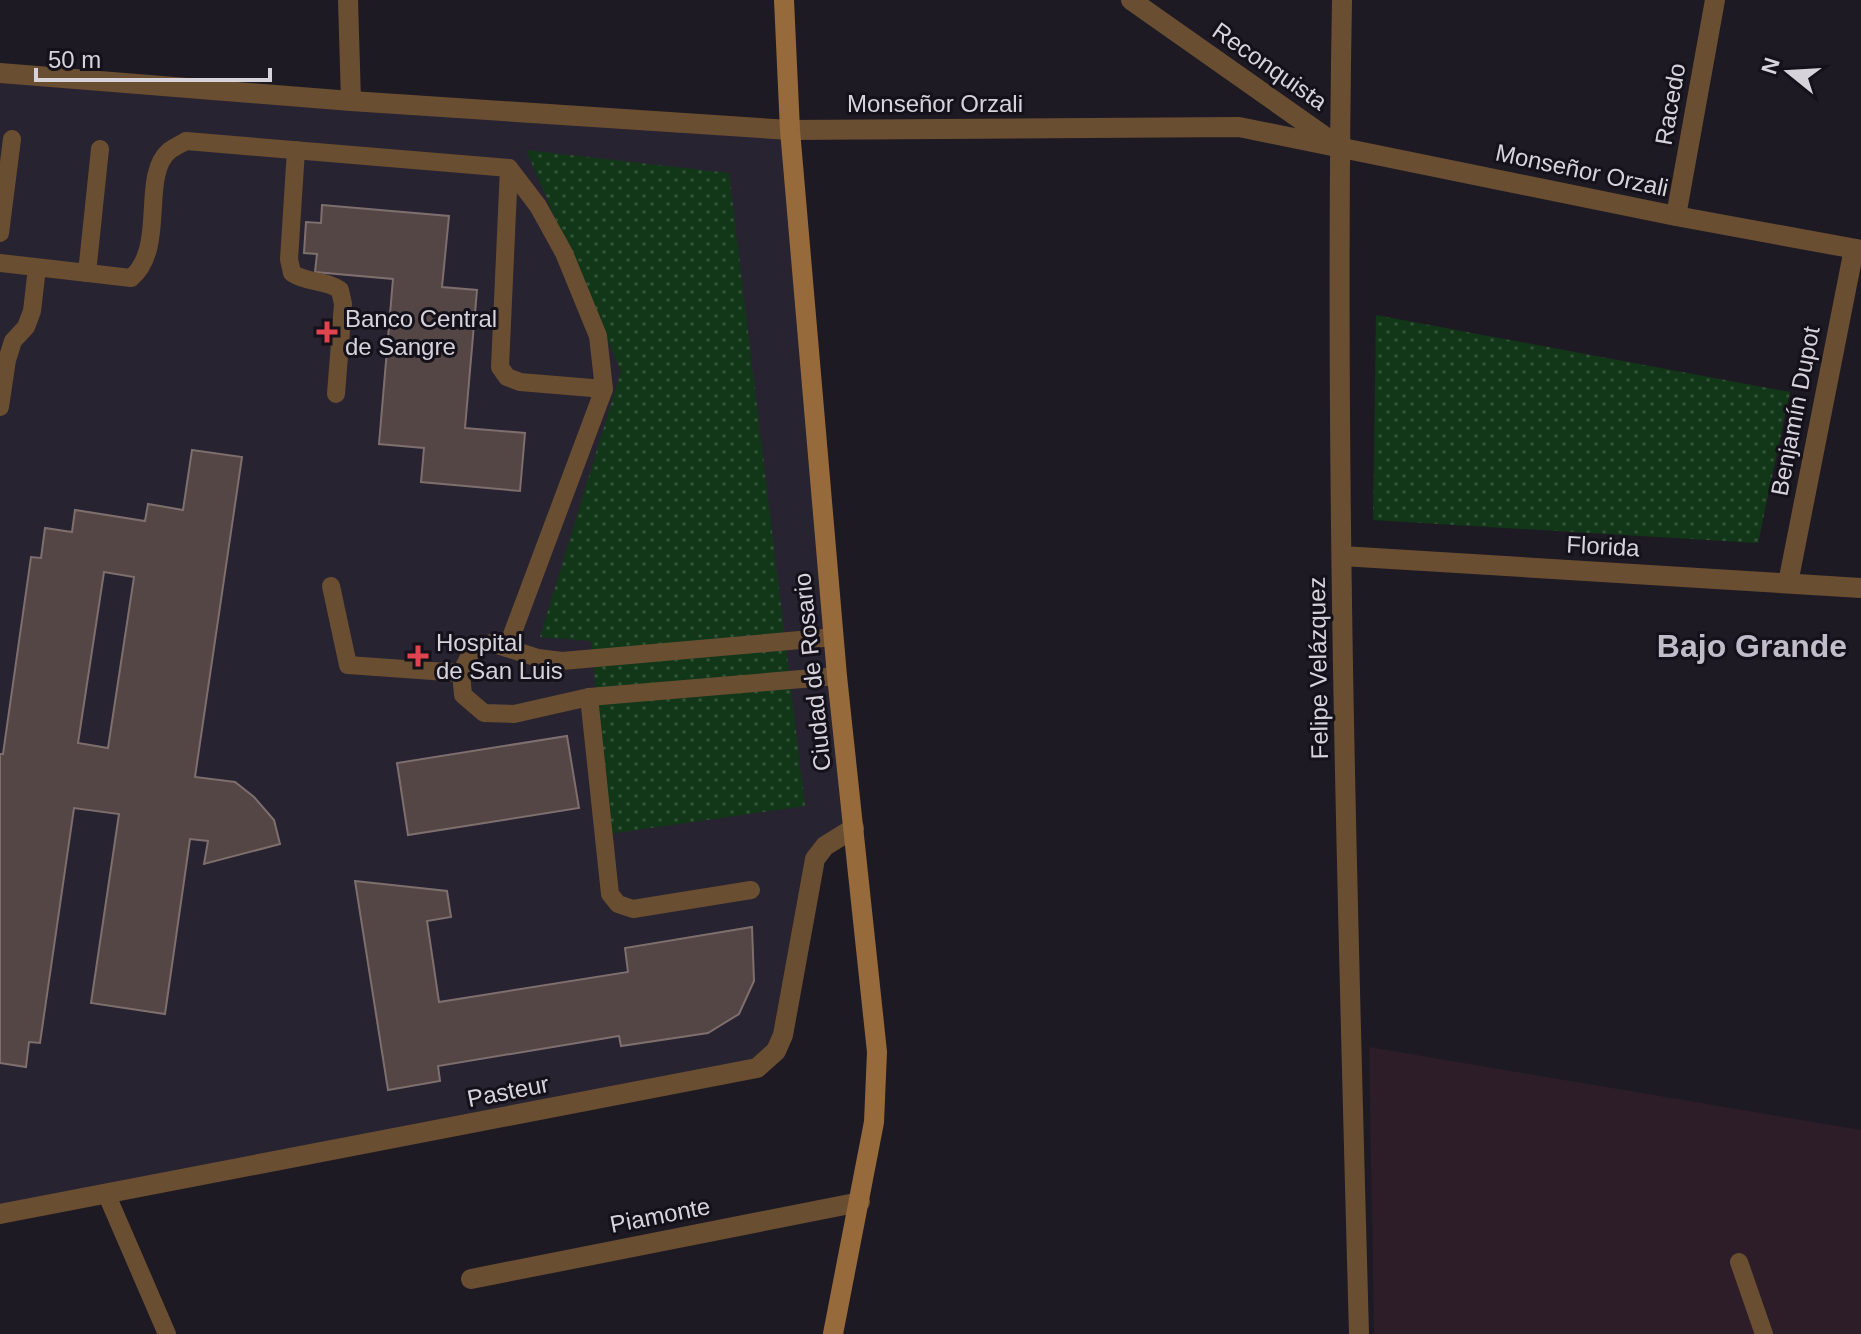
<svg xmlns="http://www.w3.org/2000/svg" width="1861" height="1334" font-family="Helvetica,sans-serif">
  <defs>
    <pattern id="park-dots" width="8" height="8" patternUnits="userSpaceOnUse" patternTransform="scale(2)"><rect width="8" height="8" fill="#123618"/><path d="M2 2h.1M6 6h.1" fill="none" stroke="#345239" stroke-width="1.8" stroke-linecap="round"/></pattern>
  </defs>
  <rect width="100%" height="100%" fill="#1e1a23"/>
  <polygon fill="#282330" points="0,73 790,130 854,828 825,846 783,1035 763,1065 0,1214"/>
  <polygon fill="#2d1d28" points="1369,1047 1861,1130 1861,1334 1374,1334"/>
  <g fill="url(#park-dots)">
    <polygon points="526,150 729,173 805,806 609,834 591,641 540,637 621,371"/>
    <polygon points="1376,315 1790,392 1758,543 1373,520"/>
  </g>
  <g fill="#544645" stroke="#7e6f6e" stroke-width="2" fill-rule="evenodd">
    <polygon points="322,205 449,216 442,287 477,290 465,428 525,433 520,491 421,482 424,448 379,444 393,279 315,272 317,254 304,253 306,222 321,223"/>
    <path d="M192,450l50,7 -47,320 40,5 19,15 20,23 6,24 -76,20 4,-23 -18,-2 -25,175 -74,-11 28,-189 -45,-6 -34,235 -11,-1 -3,25 -26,-4v-309h3l28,-197 10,1 4,-30 27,4 3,-22 70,11 3,-17 35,6zM104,572l30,5 -26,171 -30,-5z"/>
    <polygon points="567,736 579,808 408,835 397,763"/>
    <polygon points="355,881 447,891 451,917 427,921 439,1002 628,972 625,948 752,927 754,981 739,1014 708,1033 621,1046 619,1036 438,1066 440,1081 388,1090"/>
  </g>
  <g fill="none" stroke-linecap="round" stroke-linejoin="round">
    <g stroke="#6a4e32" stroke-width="18">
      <path d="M296,150l-7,109 3,14c17,11 32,6 48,17l3,14 -7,90"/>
      <polyline points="509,168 500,367 507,377 520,382 604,389"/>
      <polyline points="0,233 12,139"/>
      <path d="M0,263l131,15c36,-30 9,-102 38,-127 5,-4 12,-7 17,-10l323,27 29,38 26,47 34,83 6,53 -97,259"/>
      <polyline points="87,273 100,149"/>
      <polyline points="0,407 7,360 13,341 26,327 32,311 37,268"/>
      <polyline points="331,586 348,665 461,673"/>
      <polyline points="834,637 562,661 538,658 491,643 473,649 461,673 463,695 484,713 514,714 589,697 837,676"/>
      <polyline points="589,697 610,894 618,904 633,909 751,890"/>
      <polyline points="106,1193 167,1334"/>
      <polyline points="1739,1262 1764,1334"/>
    </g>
    <g stroke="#6a4e32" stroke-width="20">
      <polyline points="348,0 351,101"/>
      <polyline points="1131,0 1334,143"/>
      <path d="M1342,0c-8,445 5,890 17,1334"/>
      <polyline points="0,73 351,101 790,130 1239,127 1676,216 1861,250"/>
      <polyline points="1676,216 1715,0"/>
      <polyline points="1342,556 1861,588"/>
      <polyline points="1788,583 1854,249"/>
      <polyline points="0,1214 757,1068 776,1051 783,1035 815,859 825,846 854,828"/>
      <polyline points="471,1279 860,1202"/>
    </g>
    <polyline stroke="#976a3b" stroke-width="20" points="784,0 790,130 837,676 877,1052 874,1122 833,1334"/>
  </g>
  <g fill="#e0444e" stroke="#14111a" stroke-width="3">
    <path d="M323 320h8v8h8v8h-8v8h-8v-8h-8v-8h8z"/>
    <path d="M414 644h8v8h8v8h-8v8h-8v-8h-8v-8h8z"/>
  </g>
  <g text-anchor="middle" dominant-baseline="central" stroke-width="6" stroke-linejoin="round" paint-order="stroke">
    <g font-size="24" fill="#d6d4da" stroke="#14111a">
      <text transform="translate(1270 66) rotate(35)">Reconquista</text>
      <text x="935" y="103">Monseñor Orzali</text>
      <text transform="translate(1670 104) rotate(-80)">Racedo</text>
      <text transform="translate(1582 170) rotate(12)">Monseñor Orzali</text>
      <text transform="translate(1795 411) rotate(-79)">Benjamín Dupot</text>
      <text transform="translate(1603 546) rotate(3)">Florida</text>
      <text transform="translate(1318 668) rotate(-91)">Felipe Velázquez</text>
      <text transform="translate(812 672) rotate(-96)">Ciudad de Rosario</text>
      <text transform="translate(508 1091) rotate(-11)">Pasteur</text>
      <text transform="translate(660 1215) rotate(-11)">Piamonte</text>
    </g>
    <g font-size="24" fill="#d6d4da" stroke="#14111a" text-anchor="start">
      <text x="345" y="318">Banco Central<tspan x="345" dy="28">de Sangre</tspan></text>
      <text x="436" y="642">Hospital<tspan x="436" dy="28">de San Luis</tspan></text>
    </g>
    <g font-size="32" font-weight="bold" fill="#c1bcc9" stroke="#14111a">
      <text x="1752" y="646">Bajo Grande</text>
    </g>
  </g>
  <g transform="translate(1789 72) rotate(288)" stroke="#14111a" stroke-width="6" paint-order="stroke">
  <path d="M0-6L14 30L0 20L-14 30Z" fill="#d6d4da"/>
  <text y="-12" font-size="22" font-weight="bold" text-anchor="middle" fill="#d6d4da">N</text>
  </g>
  <path d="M36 68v12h234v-12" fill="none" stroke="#d6d4da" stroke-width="4"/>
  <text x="48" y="68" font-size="24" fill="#d6d4da" stroke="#14111a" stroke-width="6" paint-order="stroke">50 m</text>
</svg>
